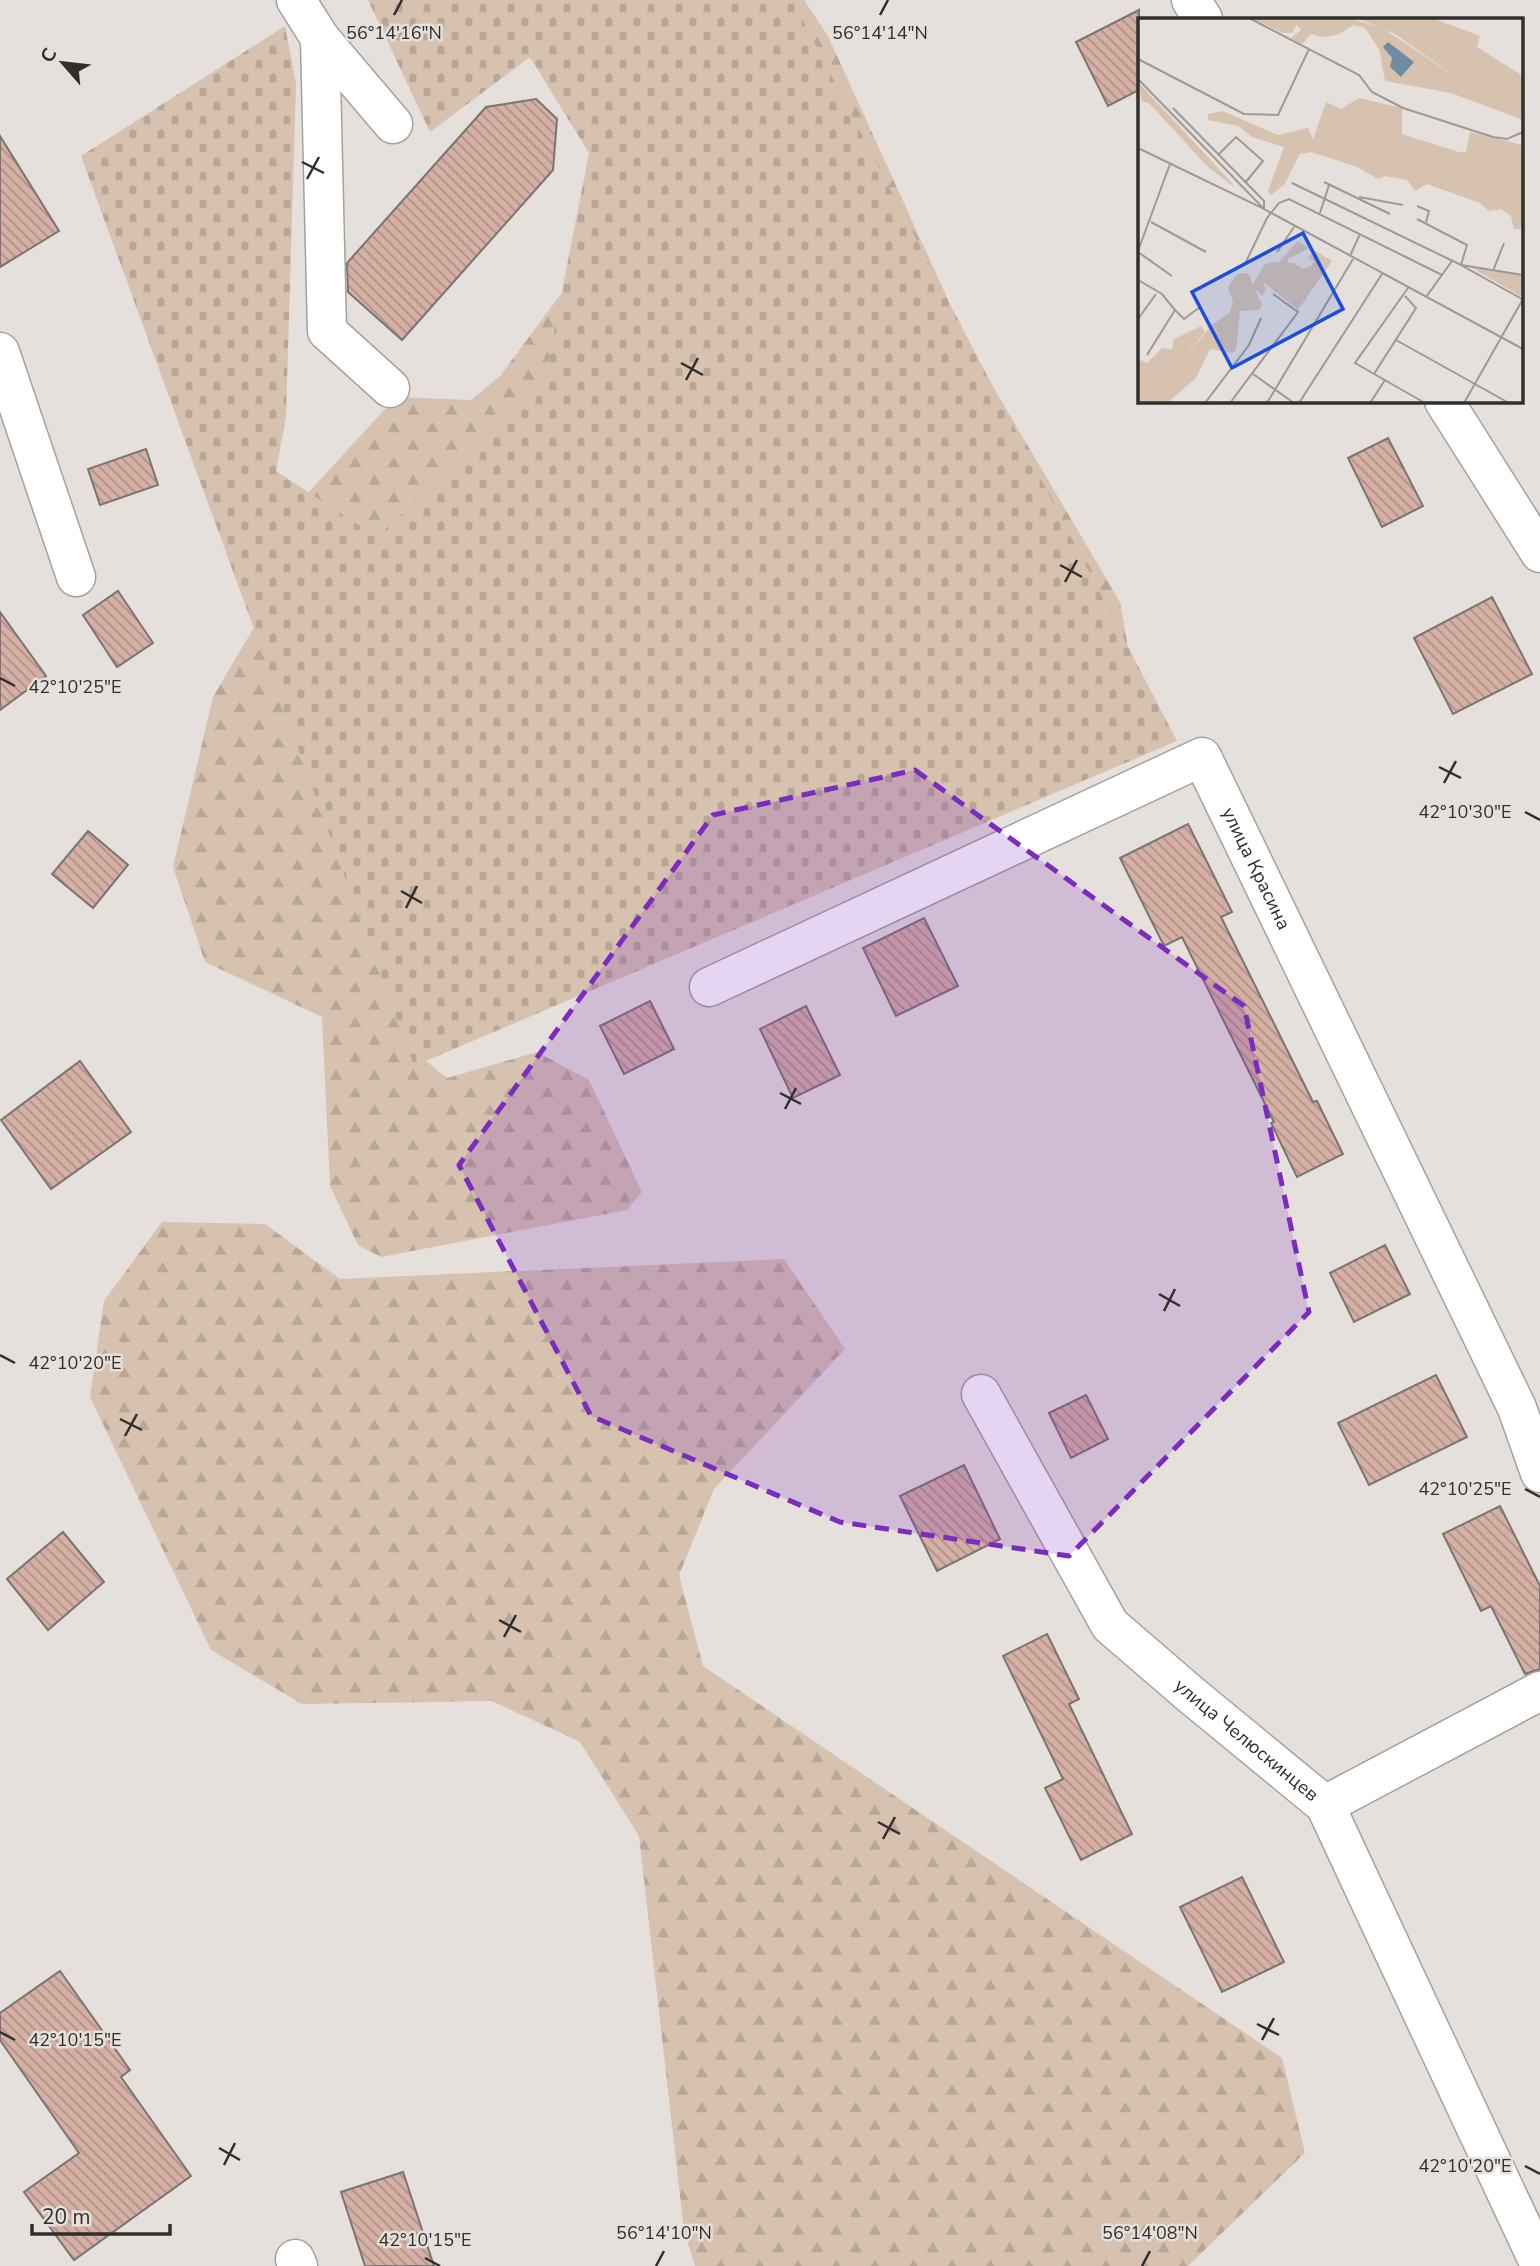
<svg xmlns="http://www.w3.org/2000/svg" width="1540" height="2266" font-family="'Nunito Sans',sans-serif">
  <defs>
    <pattern id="forest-firs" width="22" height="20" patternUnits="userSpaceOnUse" patternTransform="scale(1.75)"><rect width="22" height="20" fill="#d6c2af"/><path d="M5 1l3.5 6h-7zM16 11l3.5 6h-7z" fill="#b8a797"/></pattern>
    <pattern id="cemetery-stones" width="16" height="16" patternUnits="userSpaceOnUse" patternTransform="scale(1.75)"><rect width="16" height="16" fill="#d6c2af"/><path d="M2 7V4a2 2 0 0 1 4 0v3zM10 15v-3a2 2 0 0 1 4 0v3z" fill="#b8a797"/></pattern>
    <pattern id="building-back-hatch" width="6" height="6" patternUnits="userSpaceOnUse" patternTransform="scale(1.75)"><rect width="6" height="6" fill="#d6b0a4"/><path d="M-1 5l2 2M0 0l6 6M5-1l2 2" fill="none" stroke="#ae9086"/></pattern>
  </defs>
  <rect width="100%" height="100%" fill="#e5e0db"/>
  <g fill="url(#forest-firs)">
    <polygon points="731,0 804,0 828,36 969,346 1120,602 1135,688 425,1060 447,1078 537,1052 589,1080 642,1192 627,1210 381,1257 358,1245 330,1186 322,1017 205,962 173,867 213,697 272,597 298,504 396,397 471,400 500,376 561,294 615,301"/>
    <polygon points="162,1222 265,1224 340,1279 784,1259 845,1349 714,1489 679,1575 703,1666 1282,2058 1305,2153 1188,2266 695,2266 684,2231 639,1836 580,1742 492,1701 302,1704 211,1650 90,1397 104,1301"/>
  </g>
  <polygon fill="url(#cemetery-stones)" points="368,0 792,0 1177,741 414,1066 81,156 285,26 296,84 286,417 276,471 377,537 545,379 589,153 530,57 430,132"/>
  <g fill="url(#building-back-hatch)" stroke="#7a7472" stroke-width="2">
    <polygon points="1139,10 1139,90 1108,106 1076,42"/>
    <polygon points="536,99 557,119 553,170 402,340 348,292 347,263 486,107"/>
    <polygon points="0,136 59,231 0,267"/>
    <polygon points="1388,438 1423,506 1382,527 1348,458"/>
    <polygon points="146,449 158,485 100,505 88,469"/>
    <polygon points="118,591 153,643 117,667 83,615"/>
    <polygon points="1492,597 1532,674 1453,714 1414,638"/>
    <polygon points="0,612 46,676 0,710"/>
    <polygon points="1188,824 1232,912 1221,917 1313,1102 1317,1101 1343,1154 1297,1177 1271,1123 1274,1122 1182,937 1164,946 1120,858"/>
    <polygon points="88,831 128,865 93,908 52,874"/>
    <polygon points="924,918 958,986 896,1016 863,948"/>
    <polygon points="650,1001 674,1049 624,1074 600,1026"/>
    <polygon points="806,1006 840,1075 793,1098 760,1029"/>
    <polygon points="80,1061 131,1132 51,1189 1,1120"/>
    <polygon points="1385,1245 1410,1294 1354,1322 1330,1273"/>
    <polygon points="1436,1375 1467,1437 1369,1485 1338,1423"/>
    <polygon points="1086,1395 1108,1439 1071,1458 1049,1413"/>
    <polygon points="964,1465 1000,1539 937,1571 900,1496"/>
    <polygon points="1500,1506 1540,1586 1540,1669 1525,1674 1491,1606 1481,1611 1443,1534"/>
    <polygon points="63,1532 104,1582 48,1630 7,1579"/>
    <polygon points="1047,1634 1079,1699 1069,1704 1132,1834 1081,1860 1045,1788 1063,1779 1003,1656"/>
    <polygon points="1242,1877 1284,1962 1222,1992 1180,1907"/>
    <polygon points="60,1971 130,2070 121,2077 191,2176 74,2260 24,2192 79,2153 0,2040 0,2013"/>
    <polygon points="403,2172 434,2266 365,2266 341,2192"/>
  </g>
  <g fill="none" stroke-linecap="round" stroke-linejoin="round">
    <g stroke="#a5a19c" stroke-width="41">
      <g id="minor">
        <polyline points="296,0 320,38"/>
        <polyline points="1191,0 1203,19"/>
        <polyline points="0,352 76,577"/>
        <polyline points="390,388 327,331 320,38 393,124"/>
        <polyline points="1444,401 1540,553"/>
        <path id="s1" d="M709,987l493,-230 315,651 23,65"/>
        <path id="s2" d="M981,1394l129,231 80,69 135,111 215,460"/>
        <polyline points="1325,1805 1540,1691"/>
        <polyline points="295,2259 298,2266"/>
      </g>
    </g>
    <use href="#minor" stroke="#fff" stroke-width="38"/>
  </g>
  <path fill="#7b2cbf" fill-opacity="0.2" stroke="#7b2cbf" stroke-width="5" stroke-dasharray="14 9" stroke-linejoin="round" d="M915,770l329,236 65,306 -240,244 -229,-34 -249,-106 -132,-251 254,-350z"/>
  <path fill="none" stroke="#312f2d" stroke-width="2.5" d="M394,15l8,-15M880,15l8,-15M302,162l22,11M307,179l12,-22M681,363l22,12M686,380l12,-22M1060,565l22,12M1065,582l12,-22M0,678l15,8M1439,767l22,11M1444,783l12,-22M1525,812l15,8M401,891l21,12M406,908l11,-22M780,1093l21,11M785,1109l11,-21M1159,1294l21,12M1164,1311l11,-22M0,1355l15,8M120,1419l22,11M125,1436l12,-22M1525,1489l15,8M499,1620l22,12M504,1637l12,-22M878,1822l22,12M883,1839l12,-22M1257,2024l22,11M0,2032l15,8M1262,2040l12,-22M219,2148l21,12M224,2165l11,-22M1525,2166l15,8M425,2258l15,8M656,2266l8,-15M1142,2266l8,-15"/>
  <g text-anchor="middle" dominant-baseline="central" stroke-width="5" stroke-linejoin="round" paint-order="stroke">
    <g font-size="19" fill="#312f2d" stroke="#e5e0db">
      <text stroke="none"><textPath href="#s1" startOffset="668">улица Красина</textPath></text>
      <text stroke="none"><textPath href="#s2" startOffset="443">улица Челюскинцев</textPath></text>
    </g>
  </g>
  <g transform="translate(1138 18)">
    <rect width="385" height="385" fill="#e5e0db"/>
    <path d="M63,308l4,6 -31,38 -16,33h-20v-44l9,4 15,-15 10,1 2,-10z" fill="#d6c2af"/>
    <path d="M113,0h54l7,15 -10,11 -11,-6 14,-11 -7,-5 -6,11h-9zM219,0h75l48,18 -3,11 46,29v26l-31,-8 -36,-17 -61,-43zM0,64l93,100 3,5 -26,-20 -58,-63 -8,-3zM85,93l55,24 30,-7 5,11 13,9 142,33 20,1 35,12v35h-9l-3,-13 -10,-7 -12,2 -9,-8 -53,-19 -12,7 -8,-11 -22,-4 -7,3 -21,-12 -46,-15 -11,2 -16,31 -13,10 -3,-4 16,-44 -32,-10 -14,-11 -30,-6v-6zM137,244l19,1 11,8h20l-26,36 -36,-25 3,8 -4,6 -10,-11 13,-21zM110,255l14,32 -3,5 -19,1 -4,39 -4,3 -22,-4 -14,29 -29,25h-9l16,-33 38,-45 18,-13 3,-10 -5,-15 9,-13z" fill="#d6c2af"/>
    <path d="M153,0h57l34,10 74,49 36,17 31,8v18l-72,-27 -66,-12 -6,-32 -14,-21 -11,-3 -17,10 -16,2 -20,-7z" fill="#d6c2af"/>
    <path d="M160,223l11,7 -21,11 -1,7 12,4 12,-4 3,-5 -6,-3 6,-8 18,11 -34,49 -36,-29z" fill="#d6c2af"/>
    <path d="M333,249l52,8v18l-3,3z" fill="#d6c2af"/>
    <path d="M221,80l43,10v26l57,18h7l4,-20 53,13v49l-35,-12 -20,-1 -142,-33 -13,-9 13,-37 15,7z" fill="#d6c2af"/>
    <path d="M250,24l26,20 -13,15 -11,-10 2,-9 -9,-11z" fill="#708ca3"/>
    <path fill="none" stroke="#9d9995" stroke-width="2" d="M111,0l110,57 13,17 31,16 90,29 14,2 16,-7M0,41l106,55 34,1 31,-66M0,61l126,130 259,140M0,130l126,61v-8l-91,-93M81,136l17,-17 27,24 -18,22M186,164l66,32M154,165l169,82 62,10M221,179l44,8M279,188l12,5 -3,11M182,195l9,-28M279,201l50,26 -6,20 61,34M13,204l55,30M0,233l32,-87M0,234l34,24M139,234l17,-25M212,238l10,-22M107,246l22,-46 12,-15 10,-4 153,76M355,253l11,-28M0,262l24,14 13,16M270,270l-53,75 70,40M288,279l26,-36M0,301l18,-25M258,322l113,63M9,337l28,-45 9,9 16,-12M115,356l41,29M236,356l42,-66 -11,-12M67,385l44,-58 12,-27M92,385l68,-91 -25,-18M129,385l86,-144M161,385l83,-129M232,385l15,-23M326,385l59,-104"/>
    <path fill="#1d4ed8" fill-opacity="0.15" stroke="#1d4ed8" stroke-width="3.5" d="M165,215l40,76 -111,59 -40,-76z"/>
    <rect width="385" height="385" fill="none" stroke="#312f2d" stroke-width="3.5"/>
  </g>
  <g font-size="18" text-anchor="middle" fill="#312f2d" stroke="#e5e0db" stroke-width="5" stroke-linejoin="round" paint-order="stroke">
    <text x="394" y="39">56°14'16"N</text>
    <text x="880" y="39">56°14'14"N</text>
    <text x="75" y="693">42°10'25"E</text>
    <text x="1465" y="818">42°10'30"E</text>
    <text x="75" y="1369">42°10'20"E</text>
    <text x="1465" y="1495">42°10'25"E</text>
    <text x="75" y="2046">42°10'15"E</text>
    <text x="1465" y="2172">42°10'20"E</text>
    <text x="664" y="2239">56°14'10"N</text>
    <text x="1150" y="2239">56°14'08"N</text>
    <text x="425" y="2246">42°10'15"E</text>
  </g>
  <g transform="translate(63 63) rotate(298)" stroke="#e5e0db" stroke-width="5" paint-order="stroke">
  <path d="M0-5L12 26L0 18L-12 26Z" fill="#312f2d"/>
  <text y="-10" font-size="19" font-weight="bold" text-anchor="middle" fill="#312f2d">С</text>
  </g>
  <path d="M32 2224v10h138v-10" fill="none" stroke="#312f2d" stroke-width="3.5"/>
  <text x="42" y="2224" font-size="21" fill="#312f2d" stroke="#e5e0db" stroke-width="5" paint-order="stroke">20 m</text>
</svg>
